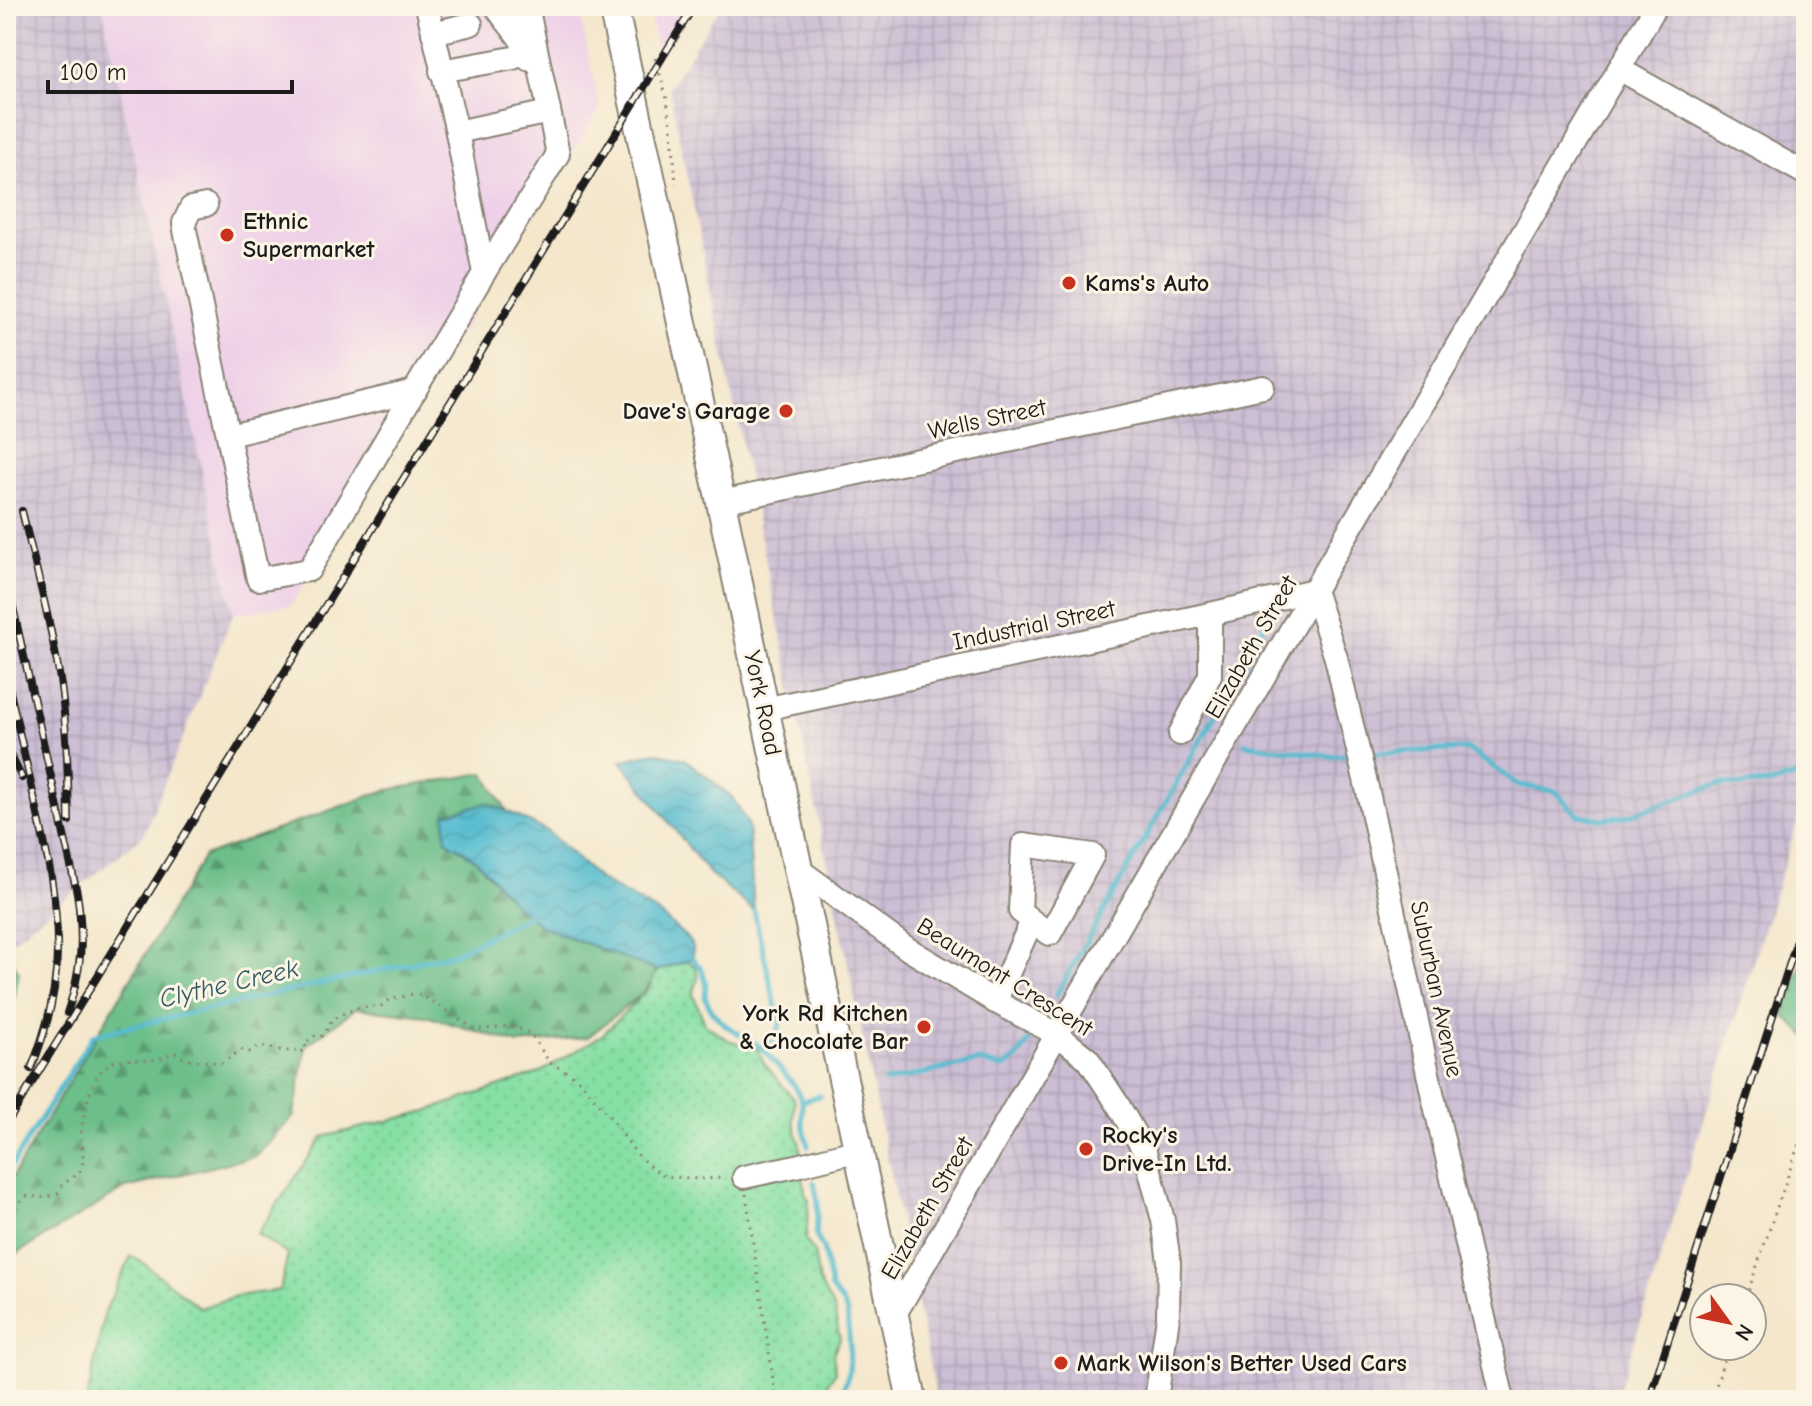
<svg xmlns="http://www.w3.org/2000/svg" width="1812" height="1406" font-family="'Comic Neue',sans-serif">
  <defs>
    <pattern id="industrial-grid" width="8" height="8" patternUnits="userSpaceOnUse" patternTransform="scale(2)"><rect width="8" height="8" fill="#ccbed4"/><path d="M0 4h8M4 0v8" fill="none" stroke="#afa3b5"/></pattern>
    <pattern id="grass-dots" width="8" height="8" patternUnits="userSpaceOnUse" patternTransform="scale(2)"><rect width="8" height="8" fill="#86e0a5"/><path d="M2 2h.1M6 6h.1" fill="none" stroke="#73c08d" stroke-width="1.8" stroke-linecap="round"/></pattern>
    <pattern id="forest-firs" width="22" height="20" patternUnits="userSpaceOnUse" patternTransform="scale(2)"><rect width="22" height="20" fill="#6cbe8a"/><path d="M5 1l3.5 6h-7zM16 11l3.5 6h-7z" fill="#589a70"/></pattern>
    <pattern id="water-waves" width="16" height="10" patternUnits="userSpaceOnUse" patternTransform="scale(2)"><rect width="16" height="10" fill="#52bbcf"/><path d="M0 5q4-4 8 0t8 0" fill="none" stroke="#47a0b1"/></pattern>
  </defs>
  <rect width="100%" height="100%" fill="#fcf5e5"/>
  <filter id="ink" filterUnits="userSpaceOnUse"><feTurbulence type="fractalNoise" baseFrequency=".0125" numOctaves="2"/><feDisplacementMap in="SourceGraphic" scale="16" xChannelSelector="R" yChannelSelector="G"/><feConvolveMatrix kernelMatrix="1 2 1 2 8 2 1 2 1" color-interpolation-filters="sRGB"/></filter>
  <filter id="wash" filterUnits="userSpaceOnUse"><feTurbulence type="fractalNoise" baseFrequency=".006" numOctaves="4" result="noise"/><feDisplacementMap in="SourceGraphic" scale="32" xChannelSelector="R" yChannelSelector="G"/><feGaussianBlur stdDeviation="1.8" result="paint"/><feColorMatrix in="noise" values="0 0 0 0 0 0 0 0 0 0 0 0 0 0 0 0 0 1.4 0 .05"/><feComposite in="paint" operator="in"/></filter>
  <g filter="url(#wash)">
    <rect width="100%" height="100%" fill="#f4e7cc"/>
    <g fill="#eed0e8">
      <polygon points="102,6 578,6 600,109 291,605 233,614"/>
      <polygon points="648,6 684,6 658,51"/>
    </g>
    <g fill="url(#industrial-grid)">
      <polygon points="6,6 102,6 233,614 143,836 6,946"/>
      <polygon points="721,6 1806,6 1806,794 1616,1400 937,1400 669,87"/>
    </g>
    <polygon fill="url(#grass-dots)" stroke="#517e60" stroke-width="2" points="688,961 696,967 698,978 693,994 705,1024 728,1040 758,1049 763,1062 795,1100 793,1120 800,1145 805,1193 809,1201 806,1240 814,1252 819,1282 834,1309 840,1339 833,1354 836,1372 828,1383 825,1400 87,1400 105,1311 131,1256 142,1262 200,1308 236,1296 280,1290 288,1255 257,1234 323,1137 424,1112 539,1073 602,1035 648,989 657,971"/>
    <g fill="url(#forest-firs)" stroke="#446d53" stroke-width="2">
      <polygon points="484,773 507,811 487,803 446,840 476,860 517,907 541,926 657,971 648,989 588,1037 519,1044 426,1016 356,1008 306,1046 294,1116 256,1156 126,1188 6,1260 6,1187 204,856 383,791"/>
      <polygon points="6,946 19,973 6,1040"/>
      <polygon points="1806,947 1806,1036 1784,1016"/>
    </g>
    <g fill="url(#water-waves)" stroke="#376c76" stroke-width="2">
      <polygon points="655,752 685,759 732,797 748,824 754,911 708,872 621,761"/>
      <polygon points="487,803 507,811 547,831 599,879 657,912 686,937 693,947 693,959 657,971 541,926 517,907 476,860 446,840 445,814"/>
    </g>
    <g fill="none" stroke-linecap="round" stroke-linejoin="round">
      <g stroke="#52bbcf" stroke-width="5">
        <polyline points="1245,744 1330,756 1345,755"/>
        <polyline points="1377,753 1468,749 1519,785 1555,791 1578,815 1602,819 1627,816 1719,784 1742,785 1774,783 1796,776 1806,768"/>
        <polyline points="754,911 780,1025 774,1041 761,1047"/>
        <polyline points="693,959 701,968 706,982 705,997 712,1012 725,1025 761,1047 795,1086 802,1101 802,1120 808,1146"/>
        <polyline points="1056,995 1261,634 1264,624"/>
        <polyline points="885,1082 980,1061 1003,1068 1017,1058 1029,1041"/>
        <polyline points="802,1101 820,1096"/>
        <polyline points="6,1175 93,1035 453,954 528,916"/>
        <polyline points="814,1182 818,1202 816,1236 823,1248 831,1289 842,1302 847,1313 850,1347 849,1372 840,1400"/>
      </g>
    </g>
  </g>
  <g filter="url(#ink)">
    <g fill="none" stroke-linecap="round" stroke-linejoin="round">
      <g stroke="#888274" stroke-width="26">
        <g id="minor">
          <polyline points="427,6 457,132 484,273"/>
          <path d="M496,6c11,20 27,28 32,53"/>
          <polyline points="433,33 471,24"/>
          <polyline points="1619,69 1806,174"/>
          <polyline points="441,71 513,58"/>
          <polyline points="457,132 549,112"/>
          <polyline points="206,205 191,208 184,223 185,230 258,579 309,570 484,273 558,154 529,15 519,6"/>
          <polyline points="229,435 415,391"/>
          <polyline points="721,502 1263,387"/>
          <polyline points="1314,590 1336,658 1368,792 1432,1092 1503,1400"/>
          <polyline points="764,709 1210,614 1314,590"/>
          <polyline points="1180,734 1210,675 1210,614"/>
          <polyline points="798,869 908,949 998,1003 1058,1035 1088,1059 1117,1103 1145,1152 1163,1220 1169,1262 1168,1317 1156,1400"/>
          <polyline points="995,1002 1032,921 1050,934 1093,855 1023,845 1020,911 1032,921"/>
          <polyline points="744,1177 796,1166 859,1150"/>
          <polyline points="894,1316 1314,590 1656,6"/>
        </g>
      </g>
      <g stroke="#888274" stroke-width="32">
        <polyline id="major" points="613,6 721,502 798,869 912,1400"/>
      </g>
      <g stroke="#888274" stroke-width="3" stroke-dasharray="2 6" stroke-linecap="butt">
        <polyline points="655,58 666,95 672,131 676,184"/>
        <polyline points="746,1194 776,1400"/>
        <path d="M6,1220l5,-12 18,-13c11,4 18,3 29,-2 3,-13 21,-14 24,-27 3,-10 -1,-21 -1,-31 1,-20 11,-66 32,-73 21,-7 40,5 60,-10l12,7 36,4 21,-13 7,2 11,-6 24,5h13l3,2 7,-5 -3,-4 11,-8 4,2 6,-5 7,-13 10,-6 18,-7 21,-1 8,-6 23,-6 8,1 13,7 43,28 35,-4 19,7 20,30 21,11 11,9 31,38 22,31 14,14 15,10 35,3 27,-1"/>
        <polyline points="1746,1298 1806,1123"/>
        <polyline points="1712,1400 1728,1346"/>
      </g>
      <use href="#minor" stroke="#fff" stroke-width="22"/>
      <use href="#major" stroke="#fff" stroke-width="28"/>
      <g stroke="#1c1c1c" stroke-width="8">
        <g id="rail">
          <path d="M22,511c14,58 30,116 39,175 6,45 7,90 8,135"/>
          <path d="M6,576l71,317c7,45 5,77 -10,120"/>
          <path d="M6,674c10,44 20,88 30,132 11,47 22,95 21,145 0,40 -11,81 -26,118"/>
          <polyline points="6,746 22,778"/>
          <polyline points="6,1125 694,6"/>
          <polyline points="1649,1400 1806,913"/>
        </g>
      </g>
      <use href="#rail" stroke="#fcf5e5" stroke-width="5" stroke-dasharray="15" stroke-linecap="butt"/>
    </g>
  </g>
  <g fill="#c8321e" stroke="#fcf5e5" stroke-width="3">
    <circle cx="227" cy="235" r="8"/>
    <circle cx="1069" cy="283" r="8"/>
    <circle cx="786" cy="411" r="8"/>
    <circle cx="924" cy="1027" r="8"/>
    <circle cx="1086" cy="1149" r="8"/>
    <circle cx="1061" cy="1363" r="8"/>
  </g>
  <g text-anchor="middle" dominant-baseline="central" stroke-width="6" stroke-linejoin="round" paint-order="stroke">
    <g font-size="24" font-weight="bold" fill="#1c1c1c" stroke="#fcf5e5" text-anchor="start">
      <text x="243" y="221">Ethnic<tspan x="243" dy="28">Supermarket</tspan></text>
      <text x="1085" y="283">Kams's Auto</text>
      <text x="770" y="411" text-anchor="end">Dave's Garage</text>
      <text x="908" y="1013" text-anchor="end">York Rd Kitchen<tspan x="908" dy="28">&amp; Chocolate Bar</tspan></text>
      <text x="1102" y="1135">Rocky's<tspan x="1102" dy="28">Drive-In Ltd.</tspan></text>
      <text x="1077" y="1363">Mark Wilson's Better Used Cars</text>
    </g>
    <g font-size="24" fill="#1c1c1c" stroke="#fcf5e5">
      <text transform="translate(987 419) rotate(-12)">Wells Street</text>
      <text transform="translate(1034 625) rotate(-12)">Industrial Street</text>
      <text transform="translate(1251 647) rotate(-60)">Elizabeth Street</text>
      <text transform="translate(763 703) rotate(78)">York Road</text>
      <text transform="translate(1005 977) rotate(32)">Beaumont Crescent</text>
      <text transform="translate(1437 989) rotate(78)">Suburban Avenue</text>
      <text transform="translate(927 1208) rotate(-60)">Elizabeth Street</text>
    </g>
    <g font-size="26" font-style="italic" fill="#325c64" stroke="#fcf5e5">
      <text transform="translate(229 984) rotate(-13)">Clythe Creek</text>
    </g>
  </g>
  <rect width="1812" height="1406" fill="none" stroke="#fcf5e5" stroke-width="32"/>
  <g transform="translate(1728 1322) rotate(123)"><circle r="38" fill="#fcf5e5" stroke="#a29e95" stroke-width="2"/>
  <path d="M0-6L14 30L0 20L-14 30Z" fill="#c8321e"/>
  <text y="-12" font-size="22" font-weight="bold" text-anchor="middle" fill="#1c1c1c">N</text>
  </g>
  <path d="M48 80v12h244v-12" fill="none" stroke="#1c1c1c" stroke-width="4"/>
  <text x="60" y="80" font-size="24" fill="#1c1c1c" stroke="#fcf5e5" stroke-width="6" paint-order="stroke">100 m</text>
</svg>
